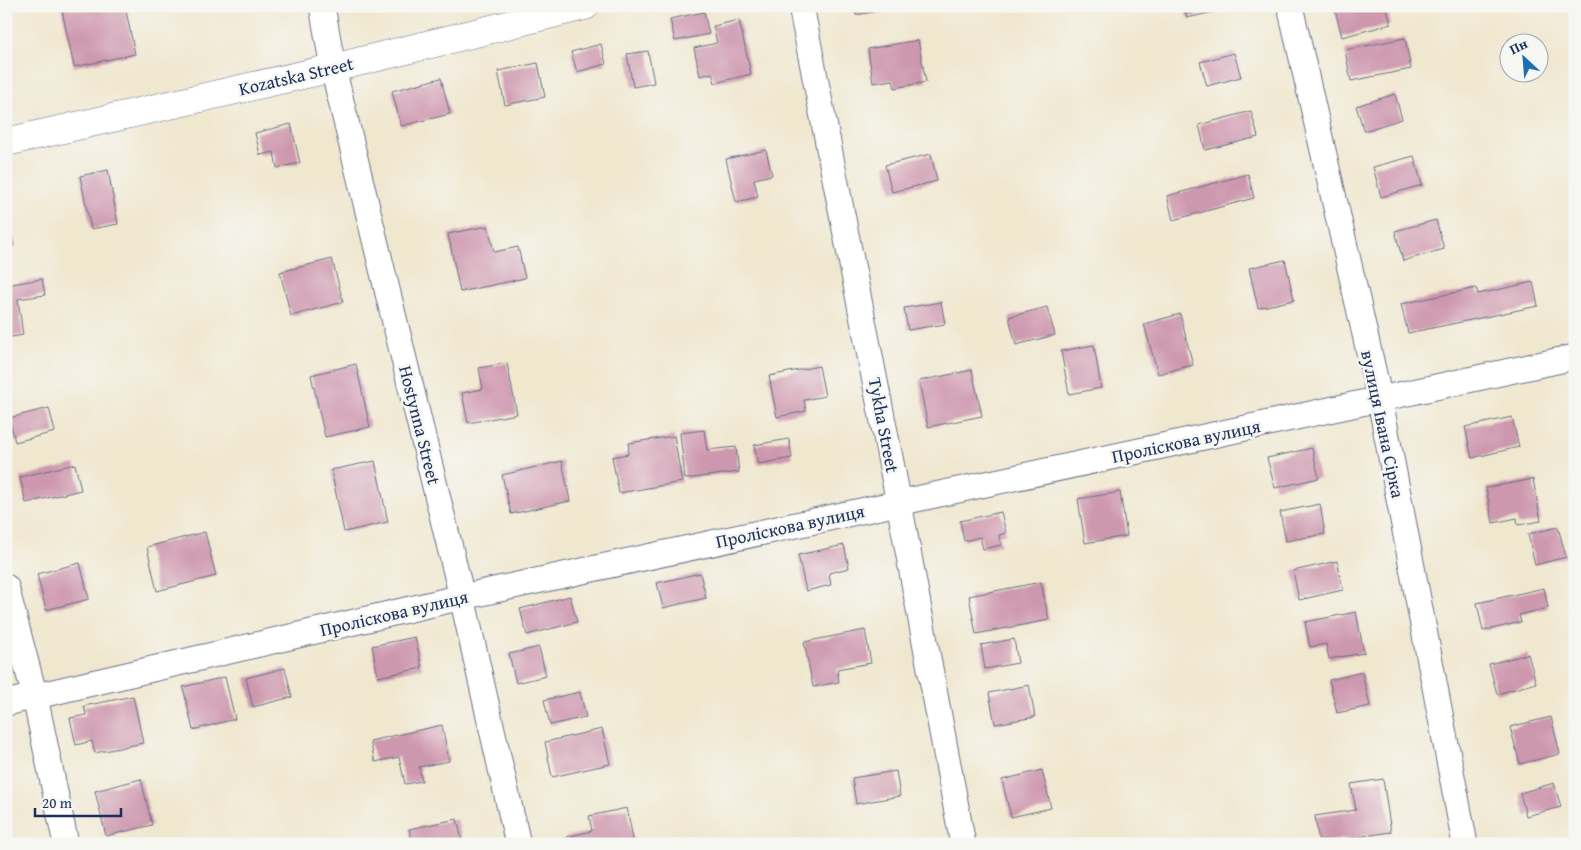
<svg xmlns="http://www.w3.org/2000/svg" width="1581" height="850" font-family="'Gentium Book Plus',serif">
  <rect width="100%" height="100%" fill="#f6f6f2"/>
  <filter id="ink" filterUnits="userSpaceOnUse"><feTurbulence type="fractalNoise" baseFrequency=".02" numOctaves="2"/><feDisplacementMap in="SourceGraphic" scale="10" xChannelSelector="R" yChannelSelector="G"/><feConvolveMatrix kernelMatrix="1 2 1 2 8 2 1 2 1" color-interpolation-filters="sRGB"/></filter>
  <filter id="wash" filterUnits="userSpaceOnUse"><feTurbulence type="fractalNoise" baseFrequency=".0096" numOctaves="4" result="noise"/><feDisplacementMap in="SourceGraphic" scale="20" xChannelSelector="R" yChannelSelector="G"/><feGaussianBlur stdDeviation="1.12" result="paint"/><feColorMatrix in="noise" values="0 0 0 0 0 0 0 0 0 0 0 0 0 0 0 0 0 1.4 0 .05"/><feComposite in="paint" operator="in"/></filter>
  <g filter="url(#wash)">
    <rect width="100%" height="100%" fill="#f0e7cf"/>
    <g id="blocks">
      <g fill="#cd97ad">
        <polygon points="61,6 125,6 135,54 74,67"/>
        <polygon points="854,6 900,6 900,7 856,15"/>
        <polygon points="1184,6 1225,6 1226,9 1187,18"/>
        <polygon points="1334,6 1386,6 1391,24 1342,37"/>
        <polygon points="704,12 709,34 675,41 670,19"/>
        <polygon points="739,20 751,74 715,83 712,73 700,76 694,48 717,43 713,26"/>
        <polygon points="1405,38 1411,69 1351,81 1345,50"/>
        <polygon points="918,40 926,82 895,88 893,80 873,83 868,49"/>
        <polygon points="601,44 606,64 577,72 571,52"/>
        <polygon points="648,51 654,83 633,87 627,54"/>
        <polygon points="1234,53 1241,77 1207,86 1200,62"/>
        <polygon points="538,63 545,97 505,105 498,71"/>
        <polygon points="441,78 450,114 401,126 392,91"/>
        <polygon points="1395,94 1402,119 1364,131 1356,106"/>
        <polygon points="1251,111 1258,137 1205,150 1199,125"/>
        <polygon points="291,124 300,163 277,168 274,152 260,155 255,133"/>
        <polygon points="766,150 772,175 754,179 758,197 736,202 726,159"/>
        <polygon points="931,154 937,181 892,192 885,165"/>
        <polygon points="1414,156 1422,185 1381,197 1373,167"/>
        <polygon points="108,170 118,224 91,229 80,176"/>
        <polygon points="1248,174 1254,198 1173,220 1167,196"/>
        <polygon points="8,218 14,246 6,248 6,219"/>
        <polygon points="1436,220 1444,249 1403,261 1395,231"/>
        <polygon points="488,226 494,252 518,247 525,278 460,292 448,234"/>
        <polygon points="332,259 343,302 291,316 280,272"/>
        <polygon points="1285,260 1294,300 1258,308 1249,268"/>
        <polygon points="42,279 45,295 18,299 23,335 6,338 6,285"/>
        <polygon points="1533,282 1538,306 1408,333 1401,304 1476,288 1478,294"/>
        <polygon points="941,302 945,324 908,330 904,308"/>
        <polygon points="1047,307 1055,335 1016,345 1009,317"/>
        <polygon points="1180,314 1193,365 1158,374 1144,324"/>
        <polygon points="1094,345 1101,388 1069,394 1061,351"/>
        <polygon points="507,363 517,414 468,423 462,393 483,389 479,368"/>
        <polygon points="356,364 370,427 325,437 311,375"/>
        <polygon points="819,366 825,396 804,400 806,411 777,417 769,376"/>
        <polygon points="972,370 982,416 928,427 919,381"/>
        <polygon points="49,408 55,432 15,442 9,418"/>
        <polygon points="1512,417 1519,447 1472,458 1465,427"/>
        <polygon points="704,430 707,450 736,447 739,472 685,479 680,433"/>
        <polygon points="674,436 682,482 619,493 612,457 628,454 629,443"/>
        <polygon points="789,439 792,458 758,464 754,445"/>
        <polygon points="1312,448 1319,478 1275,488 1267,458"/>
        <polygon points="375,461 388,522 344,532 331,470"/>
        <polygon points="562,461 570,501 511,514 502,475"/>
        <polygon points="75,464 81,490 26,503 20,477"/>
        <polygon points="1533,479 1541,521 1518,525 1517,518 1493,523 1486,488"/>
        <polygon points="1120,492 1127,536 1085,543 1078,499"/>
        <polygon points="1320,504 1325,534 1286,541 1280,512"/>
        <polygon points="1001,512 1006,533 999,535 1001,545 983,549 980,537 964,541 960,521"/>
        <polygon points="1558,527 1566,557 1535,565 1528,534"/>
        <polygon points="205,532 216,576 157,591 147,547"/>
        <polygon points="844,545 849,568 829,573 831,585 806,591 798,555"/>
        <polygon points="1337,561 1343,590 1299,600 1293,571"/>
        <polygon points="80,563 89,599 46,610 37,574"/>
        <polygon points="700,573 706,598 663,608 657,583"/>
        <polygon points="1041,582 1049,620 976,634 969,596"/>
        <polygon points="1544,588 1548,608 1519,615 1521,622 1483,631 1477,603"/>
        <polygon points="570,596 577,622 527,635 520,609"/>
        <polygon points="1356,612 1364,653 1329,659 1326,644 1310,647 1305,622"/>
        <polygon points="865,630 871,663 837,669 839,682 813,687 804,642"/>
        <polygon points="415,637 422,668 378,677 372,646"/>
        <polygon points="1014,639 1018,663 985,669 981,645"/>
        <polygon points="539,647 546,676 516,683 509,654"/>
        <polygon points="1528,654 1536,683 1497,694 1489,664"/>
        <polygon points="285,668 292,697 253,707 246,678"/>
        <polygon points="1362,672 1370,706 1337,713 1329,680"/>
        <polygon points="225,677 235,719 193,730 183,687"/>
        <polygon points="1029,685 1035,717 995,724 989,693"/>
        <polygon points="580,692 586,717 550,725 544,700"/>
        <polygon points="133,696 143,743 95,753 92,741 76,745 70,718 86,715 84,706"/>
        <polygon points="1551,717 1560,754 1520,764 1510,727"/>
        <polygon points="442,725 449,761 419,767 422,781 405,784 399,757 375,762 370,741"/>
        <polygon points="602,729 610,764 552,777 545,742"/>
        <polygon points="1042,770 1051,808 1011,817 1002,780"/>
        <polygon points="896,771 900,796 856,804 852,778"/>
        <polygon points="141,779 152,825 106,836 95,791"/>
        <polygon points="1383,779 1391,832 1319,843 1315,816 1356,810 1351,784"/>
        <polygon points="1554,783 1561,807 1526,816 1520,793"/>
        <polygon points="627,808 634,844 567,844 566,837 592,831 589,816"/>
        <polygon points="457,819 463,844 412,844 409,829"/>
      </g>
    </g>
  </g>
  <g filter="url(#ink)">
    <use href="#blocks" fill-opacity="0" stroke="#666f86" stroke-width="1"/>
    <g fill="none" stroke-linecap="round" stroke-linejoin="round">
      <g stroke="#666f86" stroke-width="27">
        <g id="minor">
          <polyline points="322,6 333,68 462,597 518,844"/>
          <polyline points="801,6 899,503 963,844"/>
          <polyline points="1290,6 1380,400 1465,844"/>
          <polyline points="6,587 35,697 66,844"/>
          <polyline points="6,703 462,597 1575,357"/>
        </g>
      </g>
      <g stroke="#666f86" stroke-width="29">
        <polyline id="tertiary" points="6,142 333,68 585,6"/>
      </g>
      <use href="#minor" stroke="#fff" stroke-width="25"/>
      <use href="#tertiary" stroke="#fff" stroke-width="28"/>
    </g>
  </g>
  <g text-anchor="middle" dominant-baseline="central" stroke-width="5" stroke-linejoin="round" paint-order="stroke">
    <g font-size="18" fill="#1b2f5e" stroke="#f6f6f2">
      <text transform="translate(296 76) rotate(-13)">Kozatska Street</text>
      <text transform="translate(1383 424) rotate(78)">вулиця Івана Сірка</text>
      <text transform="translate(420 425) rotate(76)">Hostynna Street</text>
      <text transform="translate(884 425) rotate(79)">Tykha Street</text>
      <text transform="translate(1186 441) rotate(-12)">Проліскова вулиця</text>
      <text transform="translate(790 526) rotate(-12)">Проліскова вулиця</text>
      <text transform="translate(394 613) rotate(-13)">Проліскова вулиця</text>
    </g>
  </g>
  <rect width="1581" height="850" fill="none" stroke="#f6f6f2" stroke-width="25"/>
  <g transform="translate(1524 58) rotate(334)"><circle r="24" fill="#f6f6f2" stroke="#9ea6b7"/>
  <path d="M0-4L9 19L0 12L-9 19Z" fill="#1f6fb2"/>
  <text y="-8" font-size="14" font-weight="bold" text-anchor="middle" fill="#1b2f5e">Пн</text>
  </g>
  <path d="M35 808v8h86v-8" fill="none" stroke="#1b2f5e" stroke-width="2.5"/>
  <text x="42" y="808" font-size="15" fill="#1b2f5e" stroke="#f6f6f2" stroke-width="4" paint-order="stroke">20 m</text>
</svg>
